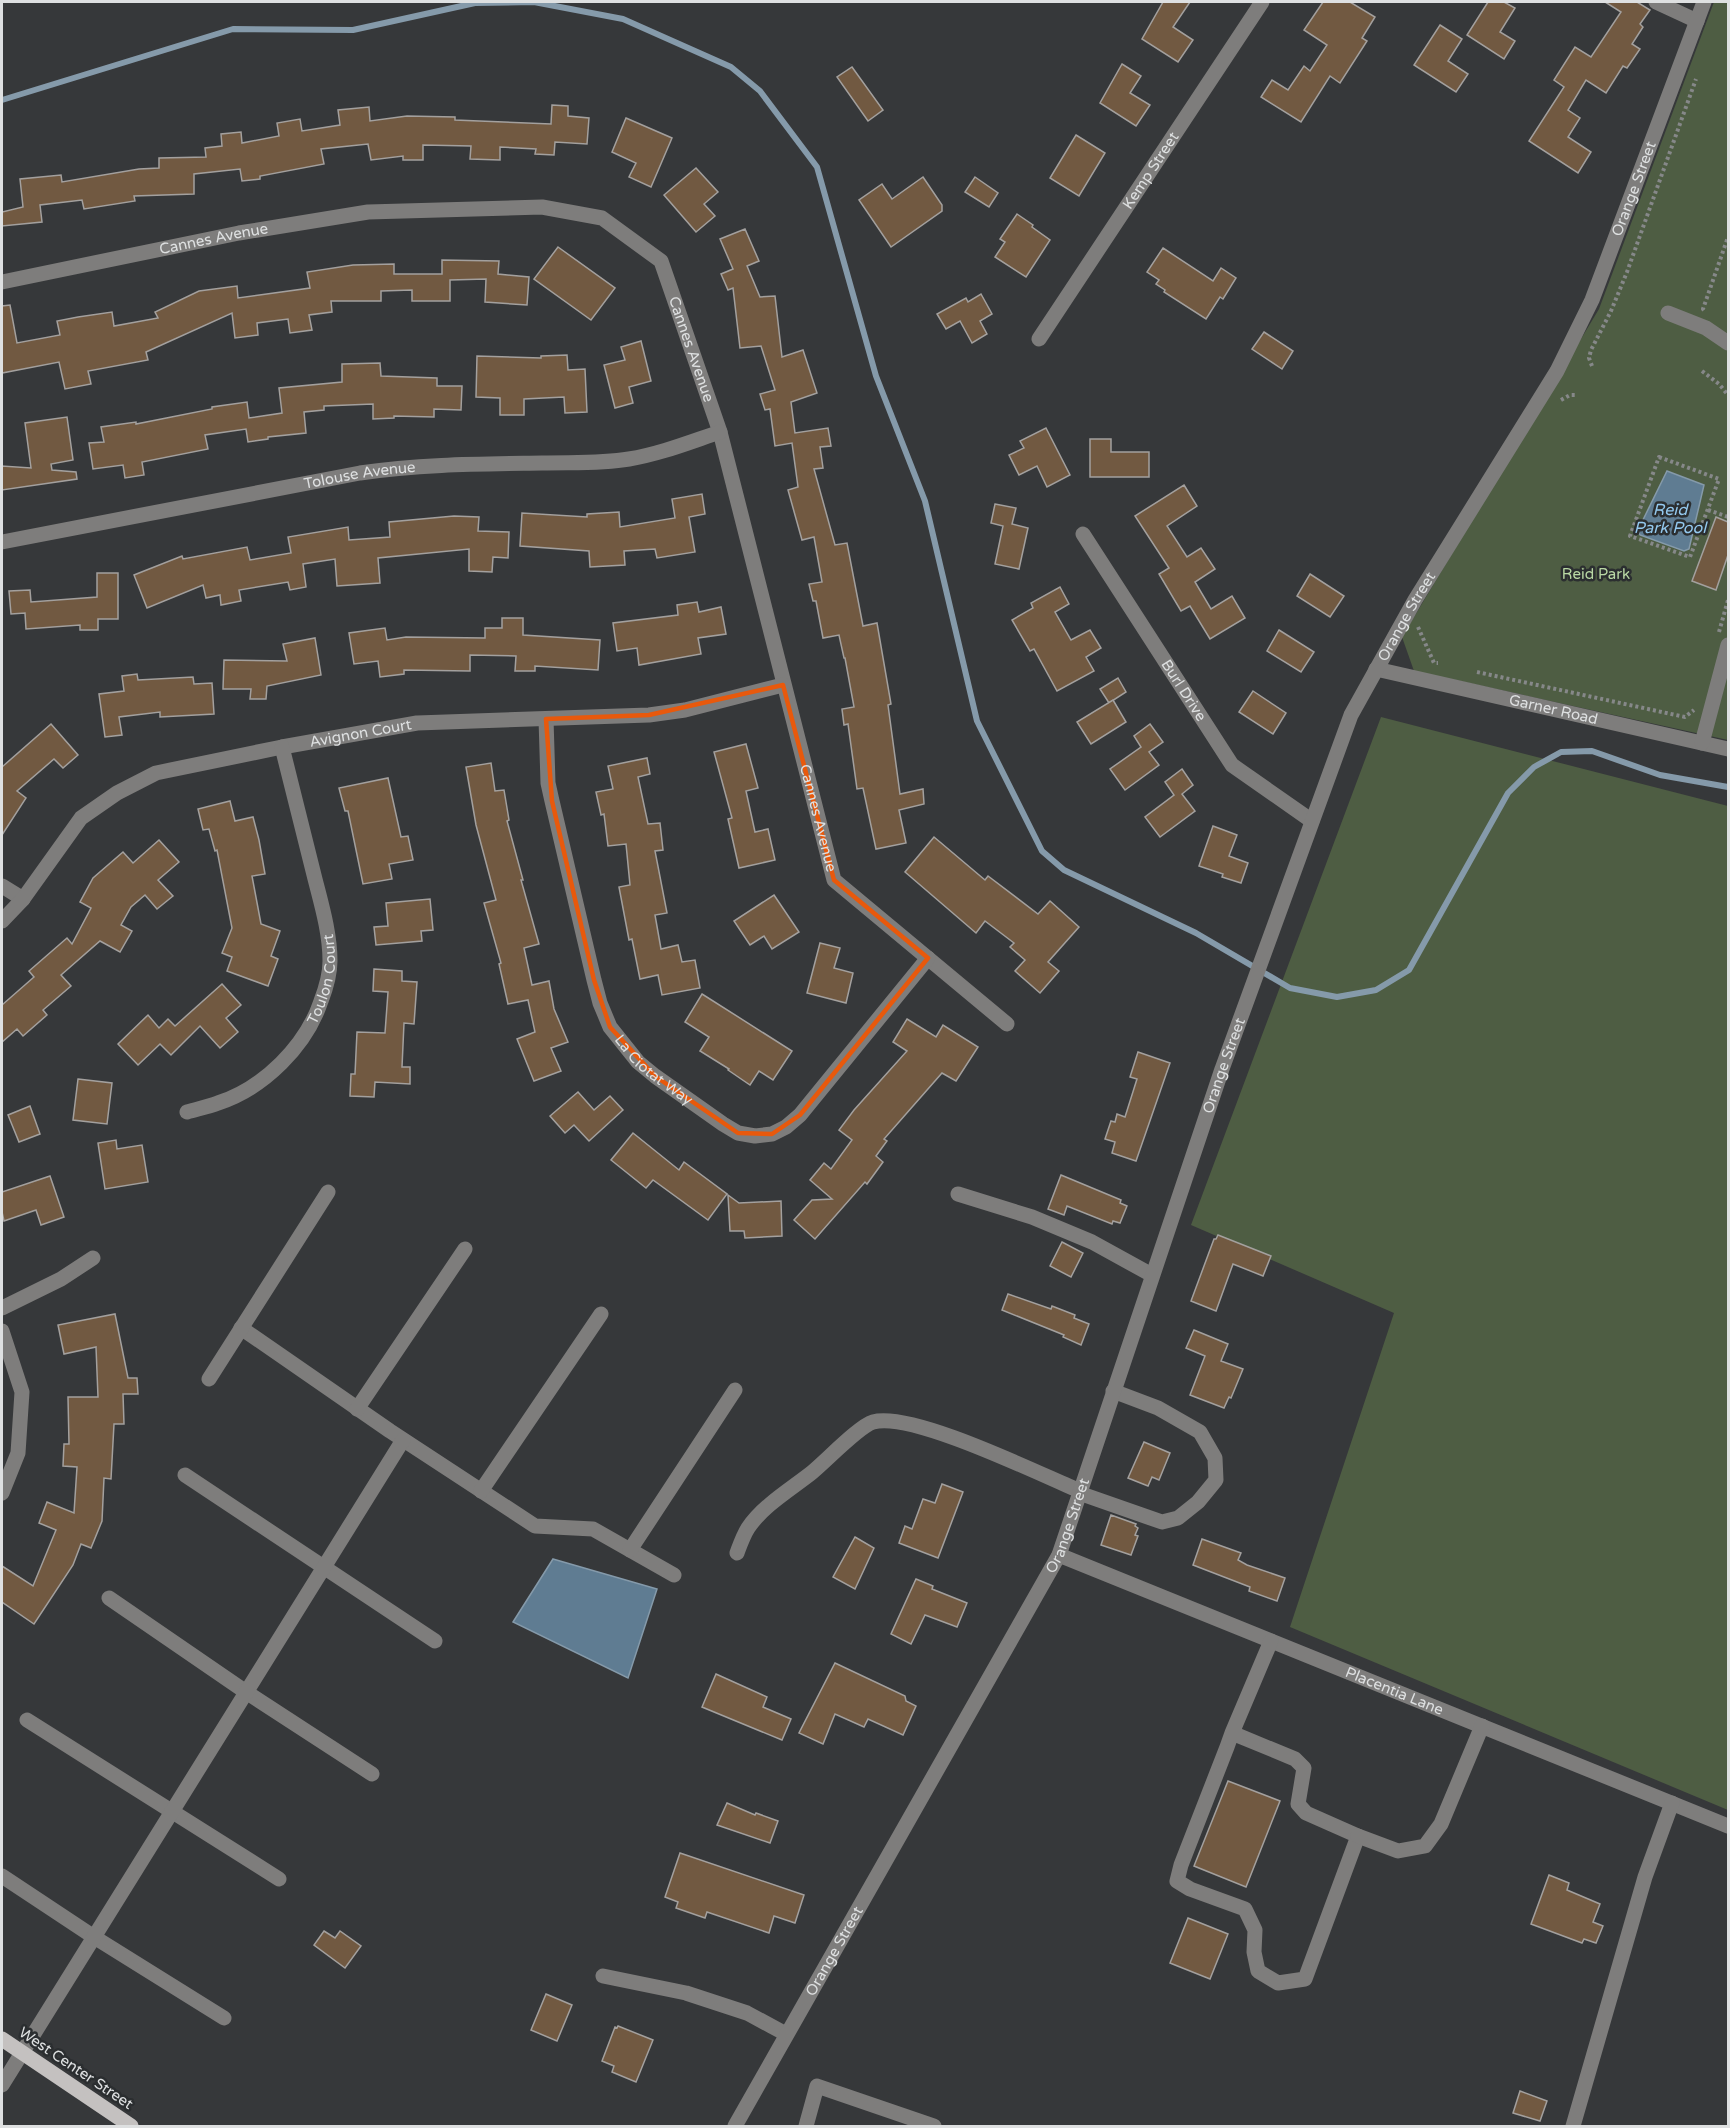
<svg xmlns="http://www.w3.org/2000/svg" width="1730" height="2128" font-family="'Varela Round',sans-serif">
  <rect width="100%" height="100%" fill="#36383a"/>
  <g fill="#4e5d43">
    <polygon points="1714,2 1728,2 1728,740 1414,671 1402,637 1599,309"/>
    <polygon points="1381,717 1728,806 1728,1810 1290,1627 1394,1313 1191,1225"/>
  </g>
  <g fill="#5f7c92" stroke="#859aaa" stroke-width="1.5">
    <polygon points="1667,471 1704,485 1689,549 1684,551 1640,535 1638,530"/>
    <polygon points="553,1559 657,1589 628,1678 513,1622"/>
  </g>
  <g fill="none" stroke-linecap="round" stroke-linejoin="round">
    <polyline stroke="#859aaa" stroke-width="6" points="2,100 233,29 353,30 475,3 534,2 623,19 731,67 760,91 817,167 876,376 925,501 977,721 1042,851 1064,870 1196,933 1290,988 1337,997 1376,990 1409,970 1508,793 1534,767 1561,752 1592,751 1660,775 1728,787"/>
  </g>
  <g fill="#715941" stroke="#a3a09e" stroke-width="1.5">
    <polygon points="1163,2 1190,2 1173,27 1193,40 1178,62 1142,39"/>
    <polygon points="1323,2 1350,2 1375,17 1362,38 1367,41 1340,83 1330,76 1301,122 1261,97 1272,80 1288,90 1304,66 1310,71 1327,45 1304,30"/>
    <polygon points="1488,2 1504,2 1515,8 1500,32 1515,41 1504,59 1467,35"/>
    <polygon points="1605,2 1637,2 1650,10 1640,24 1643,27 1632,44 1640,49 1627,68 1623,66 1606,93 1586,80 1568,110 1580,118 1568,137 1591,152 1578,173 1529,141 1564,87 1554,80 1575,47 1591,57 1621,12"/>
    <polygon points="1440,25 1462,39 1448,61 1468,74 1456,92 1414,65"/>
    <polygon points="1122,64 1141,76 1130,93 1150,105 1136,126 1100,103"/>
    <polygon points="852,67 883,110 868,121 837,77"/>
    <polygon points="552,105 568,106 568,116 589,118 587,144 555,142 554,155 535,154 536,149 500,147 500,160 470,159 471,146 423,145 423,160 403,160 403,156 371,160 368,144 321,149 324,164 260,176 260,179 242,181 240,169 194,174 194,194 134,196 135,201 84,209 82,200 40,205 42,222 2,226 2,212 23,207 20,179 61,175 62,182 139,169 159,168 159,158 206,157 205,148 222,146 221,134 241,132 242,143 279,136 277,123 300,119 302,131 340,125 338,110 369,107 370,121 407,116 455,117 455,120 551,124"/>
    <polygon points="626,118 672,138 651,187 629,177 636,163 612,152"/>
    <polygon points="1076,135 1105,153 1079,196 1050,178"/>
    <polygon points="696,168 718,192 704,204 715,216 696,232 664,195"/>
    <polygon points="923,177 942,205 942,211 891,247 859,200 882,184 892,199"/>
    <polygon points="975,177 998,193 989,207 965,192"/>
    <polygon points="1017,214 1033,225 1032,227 1050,240 1026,277 995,257 1005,242 1000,239"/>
    <polygon points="745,229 759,261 747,266 760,297 775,296 782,357 803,350 817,393 791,402 795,433 828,428 831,446 820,447 823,468 814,469 835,545 847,543 863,626 877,623 891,704 888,705 900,794 923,789 924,804 899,810 906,843 876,849 863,788 857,789 848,724 844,725 842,709 854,707 845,658 844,658 839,635 823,638 816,601 813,601 809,584 822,582 814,537 802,540 788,490 798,487 792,443 775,446 770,409 765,410 760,394 775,390 761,346 740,348 733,288 728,290 721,274 733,269 720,239"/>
    <polygon points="558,247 615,288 591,320 534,279"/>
    <polygon points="1163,248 1213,281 1221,268 1236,278 1223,299 1220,297 1206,319 1164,292 1165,290 1156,284 1159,280 1147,272"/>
    <polygon points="442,260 499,261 498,274 529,277 527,305 485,302 486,279 450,280 450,301 412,301 412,290 381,291 381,301 331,301 332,312 309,315 312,330 290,333 288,319 257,323 258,335 235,338 232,313 146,352 148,360 88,371 91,384 65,389 59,362 2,373 2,306 10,305 17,343 60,335 57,321 78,317 112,312 114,326 158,318 155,312 199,291 237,286 238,298 310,288 307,272 353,265 394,264 394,274 442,274"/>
    <polygon points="981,294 992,314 980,321 987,334 972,343 960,321 946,329 937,314 966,298 968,302"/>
    <polygon points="1264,332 1293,351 1282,369 1252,349"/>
    <polygon points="641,341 651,381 629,387 633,403 615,408 604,365 625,360 621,347"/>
    <polygon points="567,355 568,370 585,369 587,412 565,413 564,397 524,399 524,415 500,415 500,398 476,397 477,356 541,358 541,356"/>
    <polygon points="380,363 381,376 437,378 437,386 462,386 461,410 434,409 434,417 394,416 394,418 373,419 373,404 324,406 324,410 304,412 306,433 268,437 268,439 248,442 246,429 205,435 208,449 142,462 144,475 125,478 123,465 93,469 89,443 104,442 101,427 136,422 136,424 212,409 212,407 247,402 249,418 282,413 279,388 342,382 342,364"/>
    <polygon points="67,417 73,460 51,464 52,470 76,472 77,479 2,490 2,466 31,468 25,423"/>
    <polygon points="1046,428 1070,475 1047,487 1037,466 1019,475 1009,455 1024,448 1020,441"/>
    <polygon points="1090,439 1111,439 1111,452 1149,452 1149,477 1090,477"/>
    <polygon points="1184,485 1197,506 1167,526 1187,557 1201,548 1215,569 1195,582 1211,609 1232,596 1245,618 1210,639 1190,606 1181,611 1159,574 1169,568 1135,516"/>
    <polygon points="702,494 705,514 689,517 695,552 657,558 655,549 624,551 625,565 590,567 589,551 520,546 522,513 587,517 587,514 619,512 620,527 675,518 672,499"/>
    <polygon points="995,504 1016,508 1012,524 1028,528 1019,569 995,564 1003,526 991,523"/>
    <polygon points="454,516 479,517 478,531 509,532 508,558 493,557 492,572 469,571 469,549 378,558 380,583 337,586 335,559 303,564 306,587 290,590 288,582 239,590 241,601 221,605 220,595 206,598 203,585 147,608 134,575 182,556 183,559 247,547 250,560 291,553 288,537 348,527 349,540 390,537 389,522"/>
    <polygon points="1716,517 1728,522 1728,555 1716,590 1692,581"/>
    <polygon points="97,573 118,573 118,619 98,619 98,630 80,630 80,625 26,629 25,613 11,614 9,591 30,590 31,602 97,597"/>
    <polygon points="1310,574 1344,596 1330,617 1297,596"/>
    <polygon points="1060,587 1069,604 1055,612 1071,640 1090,630 1101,648 1086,657 1094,671 1057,691 1034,649 1030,651 1012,620 1033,608 1031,603"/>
    <polygon points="697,602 699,612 721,607 726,634 698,638 701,654 639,665 637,648 617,651 613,623 678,615 677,605"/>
    <polygon points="502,618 523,618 523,635 600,640 598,670 535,666 535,671 515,671 516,656 470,655 470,671 404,670 404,674 380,677 378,661 354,664 349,633 385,628 387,640 406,637 485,638 485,628 502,628"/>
    <polygon points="1279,630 1314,652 1301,672 1267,651"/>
    <polygon points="315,638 321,675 267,686 266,699 250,699 251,689 223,689 224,660 287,661 283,644"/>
    <polygon points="137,674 138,680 193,677 194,684 212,683 214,714 160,717 160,712 119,717 122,735 105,737 99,694 124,691 122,676"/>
    <polygon points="1118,678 1126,692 1109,703 1100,689"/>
    <polygon points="1253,691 1286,713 1273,734 1239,712"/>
    <polygon points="1113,700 1126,722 1091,744 1077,722"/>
    <polygon points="51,724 78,755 63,768 54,759 17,791 26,798 2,835 2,767"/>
    <polygon points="1150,724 1163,742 1149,752 1159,765 1125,790 1110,769 1141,747 1134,736"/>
    <polygon points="746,744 758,788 746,791 755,832 768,829 775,860 739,868 728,819 732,818 714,752"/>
    <polygon points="647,758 650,774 638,777 648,824 660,823 663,850 655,851 667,913 655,915 661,949 678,945 682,962 695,960 700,988 662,995 658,975 640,979 632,939 629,940 619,887 630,885 626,844 608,846 604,814 601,815 596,792 613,789 608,766"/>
    <polygon points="491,763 495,791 504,790 509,820 507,821 523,880 521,880 539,944 524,948 532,985 549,981 554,1009 568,1042 551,1048 561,1071 534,1081 517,1039 535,1032 528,1000 508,1004 499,964 501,963 484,903 496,900 476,825 466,767"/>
    <polygon points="1182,769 1193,785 1182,794 1195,811 1160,837 1145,817 1174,795 1165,782"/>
    <polygon points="388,778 401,837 408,836 413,860 389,864 392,879 363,884 348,811 345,811 339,788"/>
    <polygon points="230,801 235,821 253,817 259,840 265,874 252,876 261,924 280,931 271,956 278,959 268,986 227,971 232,957 222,953 232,928 217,850 215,851 209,829 203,830 198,809"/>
    <polygon points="1213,826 1237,835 1229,856 1248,863 1241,883 1222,877 1223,874 1199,866"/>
    <polygon points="934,837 985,880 988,876 1038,914 1050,901 1079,927 1048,962 1059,971 1040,993 1015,971 1025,960 1010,947 1014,943 985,921 976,933 905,872"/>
    <polygon points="159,840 179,862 158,880 173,896 157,909 145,895 131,907 121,925 132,931 120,952 100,941 61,975 71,986 43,1010 47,1015 23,1036 17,1029 2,1042 2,1005 34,977 29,971 67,938 72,944 91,908 80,902 93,878 123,852 133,863"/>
    <polygon points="774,895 799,932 772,949 764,936 750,945 734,921"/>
    <polygon points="430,899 433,930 421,931 422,941 376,945 374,927 388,926 386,903"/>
    <polygon points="820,943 840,948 834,968 853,973 846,1003 807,993"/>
    <polygon points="374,969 402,971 402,981 417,982 414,1024 404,1023 402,1067 410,1067 410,1084 375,1082 374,1097 350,1096 351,1074 355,1074 357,1032 385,1033 388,992 373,991"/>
    <polygon points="222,984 241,1005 226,1018 238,1032 220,1048 200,1026 171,1055 160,1044 138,1065 118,1044 148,1015 159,1028 168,1019 175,1026"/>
    <polygon points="702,994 792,1051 773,1080 759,1071 750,1085 728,1070 729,1069 700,1051 709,1037 685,1022"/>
    <polygon points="907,1019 936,1037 943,1025 978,1047 956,1081 942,1073 884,1139 887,1141 876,1156 883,1162 867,1184 865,1182 815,1239 794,1220 812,1200 832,1199 810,1180 824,1163 831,1169 852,1140 839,1130 854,1110 907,1051 893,1042"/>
    <polygon points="1138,1052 1170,1063 1136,1161 1112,1153 1115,1142 1105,1139 1111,1121 1115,1122 1117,1114 1125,1117 1137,1079 1130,1077"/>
    <polygon points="78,1079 112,1083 107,1124 73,1120"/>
    <polygon points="578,1092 594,1110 610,1096 623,1110 589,1141 574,1125 565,1133 550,1116"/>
    <polygon points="30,1106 40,1134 19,1142 8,1115"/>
    <polygon points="633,1133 679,1170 684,1162 727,1194 708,1220 653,1180 646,1188 611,1160"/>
    <polygon points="116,1140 117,1149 142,1145 148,1182 105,1189 98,1143"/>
    <polygon points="1061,1175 1121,1200 1120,1203 1127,1206 1120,1223 1113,1221 1112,1224 1067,1206 1064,1215 1048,1209"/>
    <polygon points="50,1176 64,1217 41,1225 36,1210 4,1221 2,1212 2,1192"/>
    <polygon points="728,1195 739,1203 781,1201 782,1236 745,1238 744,1231 730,1231"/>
    <polygon points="1218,1235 1271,1256 1263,1276 1233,1264 1216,1311 1191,1301 1214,1239 1216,1239"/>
    <polygon points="1062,1242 1083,1253 1071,1277 1050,1266"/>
    <polygon points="1008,1294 1051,1309 1052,1306 1075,1315 1074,1318 1089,1324 1081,1345 1063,1337 1064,1335 1002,1310"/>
    <polygon points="115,1314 128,1378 137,1378 138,1394 123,1394 124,1424 114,1424 111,1479 104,1478 102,1521 91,1548 81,1544 73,1565 34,1624 2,1602 2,1566 33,1586 56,1530 39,1523 47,1502 74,1513 77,1467 63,1466 64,1444 69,1444 68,1397 98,1397 96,1347 64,1354 58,1325"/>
    <polygon points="1194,1330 1228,1344 1221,1361 1243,1369 1231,1398 1229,1397 1224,1408 1190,1395 1205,1356 1186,1348"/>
    <polygon points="1144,1442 1170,1453 1159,1480 1152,1477 1148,1486 1128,1478"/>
    <polygon points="942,1484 963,1492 938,1558 899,1543 905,1526 912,1529 923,1499 935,1503"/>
    <polygon points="1111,1515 1136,1524 1135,1526 1138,1528 1135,1535 1138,1536 1131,1555 1101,1545"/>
    <polygon points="855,1537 874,1548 855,1589 833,1577"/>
    <polygon points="1202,1539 1241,1553 1238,1560 1247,1565 1285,1578 1277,1601 1249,1591 1250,1587 1193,1565"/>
    <polygon points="916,1579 933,1586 932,1589 967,1603 957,1627 925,1615 911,1644 891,1634"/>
    <polygon points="835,1663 905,1696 906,1701 916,1706 903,1735 868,1719 864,1727 835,1714 823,1744 799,1733"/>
    <polygon points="716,1674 767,1697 763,1707 791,1719 782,1740 702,1707"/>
    <polygon points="1228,1781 1280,1801 1246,1887 1194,1866"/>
    <polygon points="727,1803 755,1815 756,1813 778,1821 770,1843 717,1825"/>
    <polygon points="680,1853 804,1895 795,1923 774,1916 769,1933 707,1912 705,1918 676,1908 678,1902 665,1897"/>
    <polygon points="1549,1875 1569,1883 1567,1890 1600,1904 1593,1922 1603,1926 1596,1943 1584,1939 1582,1943 1531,1924"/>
    <polygon points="1188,1918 1228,1934 1210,1979 1170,1963"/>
    <polygon points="324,1931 335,1938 340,1931 361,1946 345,1968 314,1945"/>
    <polygon points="546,1994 572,2005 557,2041 531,2030"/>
    <polygon points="618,2026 653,2040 636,2082 612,2072 614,2066 602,2061 615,2027 617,2028"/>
    <polygon points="1520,2091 1547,2101 1540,2121 1513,2113"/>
  </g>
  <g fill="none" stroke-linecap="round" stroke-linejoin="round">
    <g stroke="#868889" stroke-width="4" stroke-dasharray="3 3" stroke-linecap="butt">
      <polyline points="1704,310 1703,309 1728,237"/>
      <polyline points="1592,366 1589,358 1591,350 1611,311 1627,272 1696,79"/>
      <polyline points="1702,371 1719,384 1728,395"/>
      <polyline points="1561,400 1570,395 1577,395"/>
      <polygon points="1659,457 1719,479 1690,557 1630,536"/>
      <polyline points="1708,510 1728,517"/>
      <polyline points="1418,627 1434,663 1438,663"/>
      <polyline points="1719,632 1728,600"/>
      <polyline points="1477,672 1685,717 1694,710"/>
    </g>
    <g stroke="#7e7d7c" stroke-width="15">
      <polyline points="1656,2 1697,21"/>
      <path id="s1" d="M2,282l237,-49 129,-21 174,-5 60,11 59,43 59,171 114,448 173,144"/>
      <polyline points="1668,313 1706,328 1728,343"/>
      <path id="s2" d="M1039,339l223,-337"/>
      <path id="s3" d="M1083,534l149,231 80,56"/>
      <path id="s4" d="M2,542l358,-69c60,-9 121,-9 182,-10 29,-1 58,1 87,-4 31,-5 61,-17 91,-27"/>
      <path id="s5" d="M1376,669l352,80"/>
      <path id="s6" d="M546,719l2,64 4,18 42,179 6,23 10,24 28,35 17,14 68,48 15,9 17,3 17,-2 14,-7 14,-12 128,-157"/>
      <polyline points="1702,743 1728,645"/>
      <polyline points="2,886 23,899"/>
      <path id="s7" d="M2,921l21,-22 58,-81 36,-25 39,-20 126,-26 135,-24 232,-8 36,-5 98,-25"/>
      <path id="s8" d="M187,1112c10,-3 21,-5 31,-9 46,-15 88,-57 103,-102 5,-13 9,-27 9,-40 0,-29 -9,-58 -16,-86 -11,-43 -21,-85 -32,-128"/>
      <polyline points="958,1194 1032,1217 1092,1242 1152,1275"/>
      <polyline points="2,1308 61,1279 93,1258"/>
      <polyline points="241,1328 390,1431 535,1526 593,1529 674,1575"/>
      <polyline points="2,1331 22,1392 18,1453 2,1493"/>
      <polyline points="209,1379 328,1192"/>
      <polyline points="357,1409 465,1249"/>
      <polyline points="185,1475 435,1641"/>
      <polyline points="481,1491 601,1314"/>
      <polyline points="1079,1493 1162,1522 1178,1518 1198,1502 1216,1480 1215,1458 1200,1432 1158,1408 1113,1391"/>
      <polyline points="630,1550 735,1390"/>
      <path d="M737,1553c3,-8 6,-17 11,-25 15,-22 40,-37 62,-54 14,-11 49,-48 63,-52 39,-11 166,52 207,69"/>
      <path id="s9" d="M1059,1555l669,271"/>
      <polyline points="109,1598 246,1692 372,1774"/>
      <polyline points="27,1720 279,1879"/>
      <polyline points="1232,1733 1295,1759 1304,1768 1298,1804 1306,1813 1358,1836 1305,1979 1278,1983 1258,1971 1254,1952 1255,1930 1245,1909 1190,1889 1177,1881 1181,1865 1227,1747 1232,1733 1271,1641"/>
      <polyline points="1358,1836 1398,1851 1425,1846 1441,1824 1482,1726"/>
      <polyline points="2,1876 94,1937 224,2018"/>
      <polyline points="603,1976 686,1993 747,2013 786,2034"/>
      <polyline points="2,2085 403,1440"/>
      <path id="s10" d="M735,2126l324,-571 163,-486 129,-354 64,-115 142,-229 35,-71 112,-298"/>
      <polyline points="806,2126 817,2086 934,2126"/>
      <polyline points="1573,2126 1645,1877 1672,1803"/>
    </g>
    <polyline stroke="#c4c1c0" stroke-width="15" points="2,2039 131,2126"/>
  </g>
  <path fill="none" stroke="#e8590c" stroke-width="4.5" stroke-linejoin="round" d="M783,685l51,195 94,78 -128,157 -28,19 -34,-1 -83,-57 -45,-49 -16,-47 -42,-179 -6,-82 103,-4z"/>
  <g text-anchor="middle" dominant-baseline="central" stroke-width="5" stroke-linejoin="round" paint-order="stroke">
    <g font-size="15" fill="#dee0e1" stroke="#2b2e30">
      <text stroke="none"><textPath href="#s2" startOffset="202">Kemp Street</textPath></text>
      <text stroke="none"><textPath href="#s10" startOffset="2145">Orange Street</textPath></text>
      <text stroke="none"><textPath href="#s1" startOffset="216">Cannes Avenue</textPath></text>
      <text stroke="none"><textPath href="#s1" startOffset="774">Cannes Avenue</textPath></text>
      <text stroke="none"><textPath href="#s4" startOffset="364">Tolouse Avenue</textPath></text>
      <text stroke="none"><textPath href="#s10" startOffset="1659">Orange Street</textPath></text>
      <text stroke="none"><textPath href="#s3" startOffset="186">Burl Drive</textPath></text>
      <text stroke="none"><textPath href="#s5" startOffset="182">Garner Road</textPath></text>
      <text stroke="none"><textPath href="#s7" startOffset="426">Avignon Court</textPath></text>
      <text stroke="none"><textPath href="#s1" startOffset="1260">Cannes Avenue</textPath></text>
      <text stroke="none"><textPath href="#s8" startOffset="204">Toulon Court</textPath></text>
      <text stroke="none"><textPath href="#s10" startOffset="1173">Orange Street</textPath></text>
      <text stroke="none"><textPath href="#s6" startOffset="378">La Ciotat Way</textPath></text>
      <text stroke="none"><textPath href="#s10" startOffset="687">Orange Street</textPath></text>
      <text stroke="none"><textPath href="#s9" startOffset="362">Placentia Lane</textPath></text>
      <text stroke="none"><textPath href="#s10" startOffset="201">Orange Street</textPath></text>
      <text transform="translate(76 2068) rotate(34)">West Center Street</text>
    </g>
    <g font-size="15" fill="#b9d8a4" stroke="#2b2e30">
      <text x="1596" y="574">Reid Park</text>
    </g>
    <g font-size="16" font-style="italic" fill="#94c9ef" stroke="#2b2e30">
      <text x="1670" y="510">Reid<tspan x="1670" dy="18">Park Pool</tspan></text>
    </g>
  </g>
  <rect width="1730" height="2128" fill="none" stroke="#dee0e1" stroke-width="6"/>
</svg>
